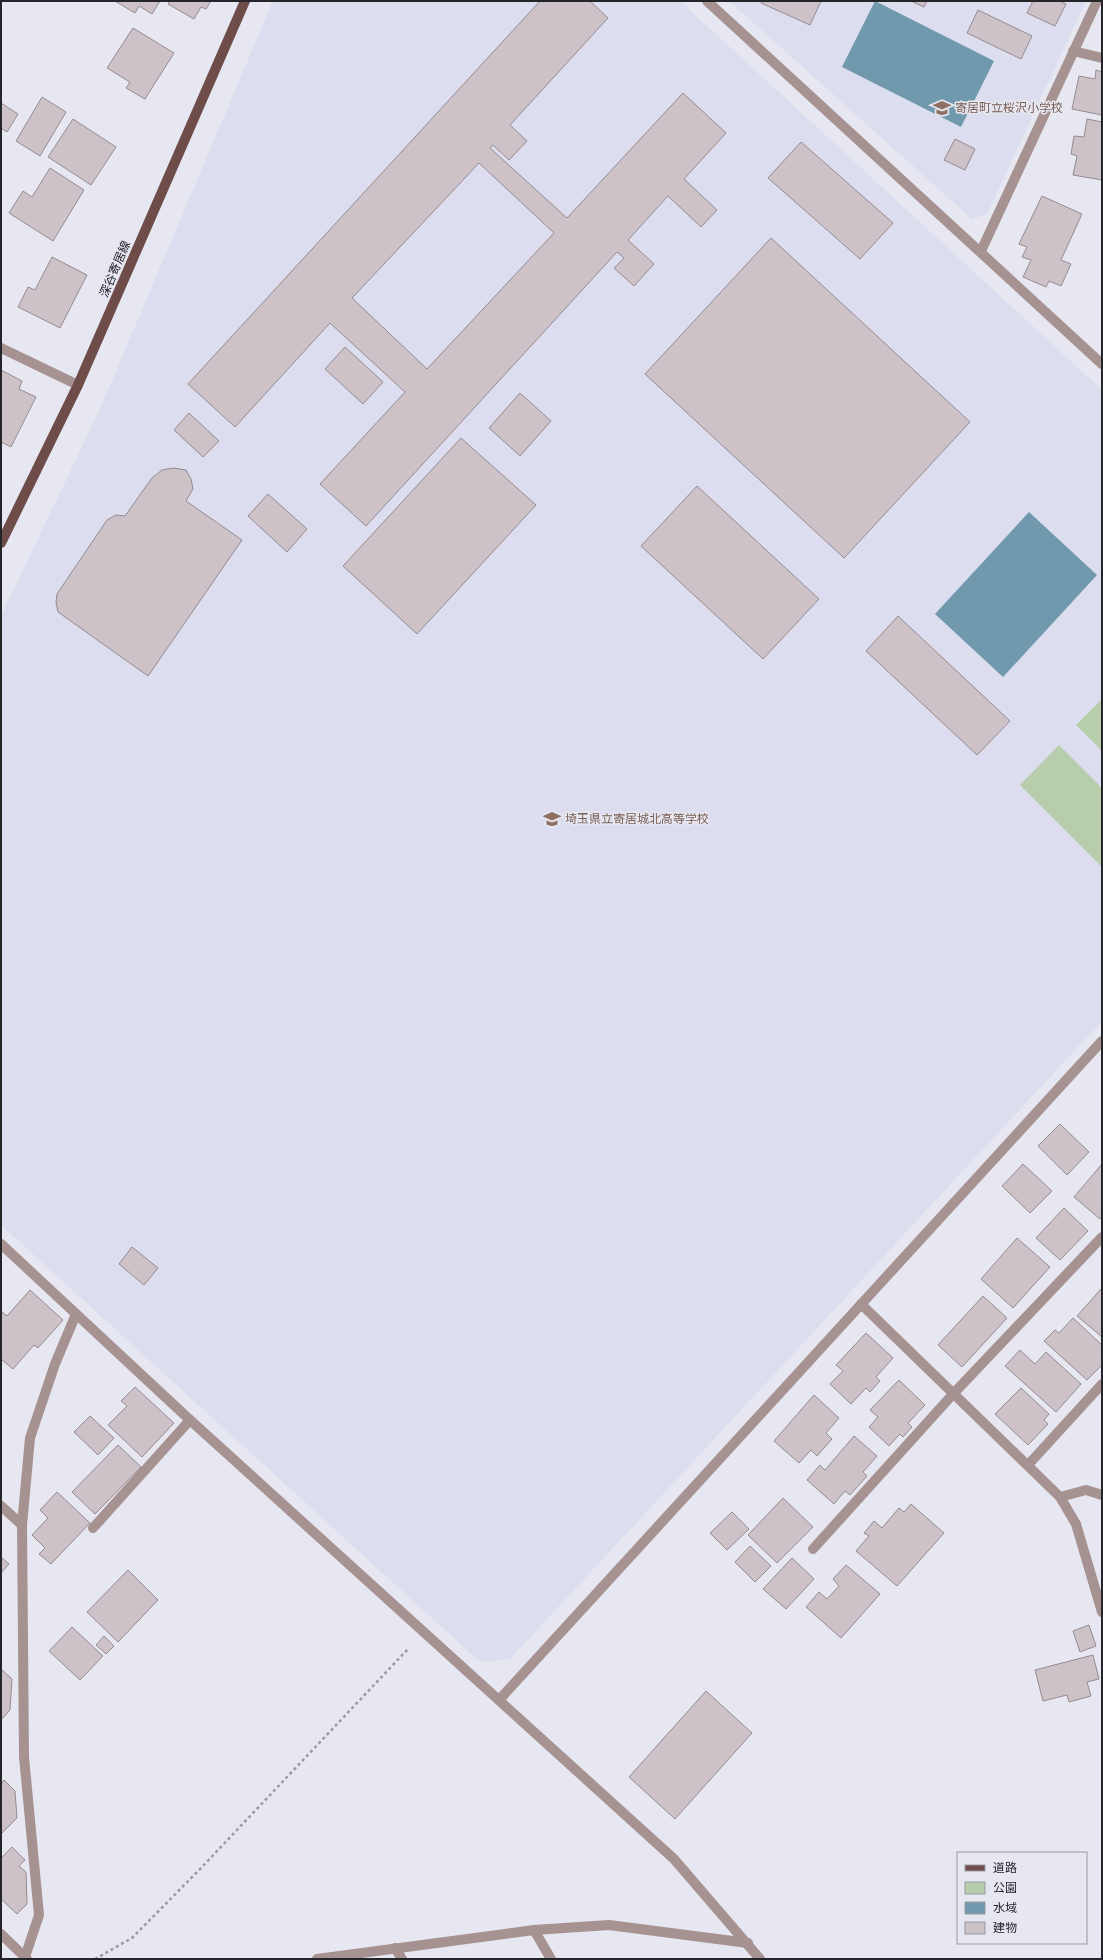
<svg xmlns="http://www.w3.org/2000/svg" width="1103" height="1960" font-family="'Roboto Condensed','Noto Sans JP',sans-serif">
  <rect width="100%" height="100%" fill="#e7e7f1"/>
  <g fill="#dcddee">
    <polygon points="273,1 680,1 1102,390 1102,1021 510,1659 480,1662 1,1225 1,616 100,409"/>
    <polygon points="729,1 1086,1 987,214 972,219"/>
  </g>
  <g fill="#b8cdab">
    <polygon points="1102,699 1102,751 1076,725"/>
    <polygon points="1059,745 1102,788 1102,867 1020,785"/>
  </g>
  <g fill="#7099ae">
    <polygon points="875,1 994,61 961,127 842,67"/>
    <polygon points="1029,512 1097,575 1003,677 935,614"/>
  </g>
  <g fill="#ccc2c7" stroke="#958b90" fill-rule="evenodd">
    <polygon points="115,1 160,1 152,14 139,6 135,13"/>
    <polygon points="170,1 211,1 206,9 201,7 194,19 168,4"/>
    <path d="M540,1h50l18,17 -98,107 17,16 -18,19 -16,-15 -3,3 77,70 116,-125 43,40 -42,46 33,31 -16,17 -33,-31 -40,44 26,24 -20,22 -20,-18 10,-10 -7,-6 -251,274 -46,-42 85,-92 -75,-69 -95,104 -47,-43zM479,163l75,70 -127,136 -75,-71z"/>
    <polygon points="762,1 821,1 810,25 761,3"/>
    <polygon points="911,1 927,1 924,7"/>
    <polygon points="1033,1 1060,1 1066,4 1055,26 1027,13"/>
    <polygon points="978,10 1032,36 1021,59 967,33"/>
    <polygon points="133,28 174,53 145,99 126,88 130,82 107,68"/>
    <polygon points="1096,70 1102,72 1102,115 1072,109 1079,76 1095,79"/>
    <polygon points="42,97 66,112 40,156 16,141"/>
    <polygon points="1,103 18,114 7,132 1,128"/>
    <polygon points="73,119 116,147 91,185 48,157"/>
    <polygon points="1087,119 1102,122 1102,180 1073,175 1077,156 1071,154 1074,136 1084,137"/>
    <polygon points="955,139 975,149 965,170 944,160"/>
    <polygon points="801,142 893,223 860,259 768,178"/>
    <polygon points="50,168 84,190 53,241 9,213 23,191 32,197"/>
    <polygon points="1042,196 1082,214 1061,260 1071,264 1061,286 1049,281 1046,287 1023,277 1031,260 1022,257 1027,247 1019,244"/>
    <polygon points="771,238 970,422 844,558 645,374"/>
    <polygon points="52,257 87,275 60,328 18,307 28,287 35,290"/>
    <polygon points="345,347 383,382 363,404 325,369"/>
    <polygon points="1,370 22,381 19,389 36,397 11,447 1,442"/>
    <polygon points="520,393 551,421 520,456 489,428"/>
    <polygon points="189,413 219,441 203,457 174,430"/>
    <polygon points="461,438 536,505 417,634 343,566"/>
    <polygon points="173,468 186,470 191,479 193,489 186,501 242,540 148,676 58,612 56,602 57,594 107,520 116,515 125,516 152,478 162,470"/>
    <polygon points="697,486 819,599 763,659 641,546"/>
    <polygon points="268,494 307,529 287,552 248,516"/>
    <polygon points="898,616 1010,721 977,755 866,651"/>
    <polygon points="1060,1124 1089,1152 1067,1175 1038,1146"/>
    <polygon points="1023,1164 1052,1191 1030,1213 1002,1186"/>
    <polygon points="1102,1164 1102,1216 1100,1219 1074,1197"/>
    <polygon points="1064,1208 1088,1231 1060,1260 1036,1238"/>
    <polygon points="1017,1238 1050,1267 1013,1308 981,1279"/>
    <polygon points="132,1247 158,1268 144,1285 119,1264"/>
    <polygon points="1102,1288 1102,1337 1077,1316"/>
    <polygon points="30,1290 63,1320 38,1348 34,1345 13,1369 1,1359 1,1311 7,1316"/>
    <polygon points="983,1296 1007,1318 962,1367 938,1345"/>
    <polygon points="1073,1318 1102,1345 1102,1365 1087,1380 1044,1341 1055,1330 1059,1333"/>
    <polygon points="866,1333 893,1358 876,1377 880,1381 870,1392 866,1388 851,1404 830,1384 843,1371 836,1365"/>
    <polygon points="1020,1350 1035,1364 1046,1352 1081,1384 1056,1412 1005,1366"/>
    <polygon points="899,1380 925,1405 908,1423 912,1427 903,1437 900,1434 889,1446 869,1427 878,1417 870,1410"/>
    <polygon points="135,1387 174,1423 142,1457 108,1425 127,1406 121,1401"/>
    <polygon points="1021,1388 1049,1414 1044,1420 1048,1424 1028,1445 995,1414"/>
    <polygon points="814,1395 839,1418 826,1433 832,1439 817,1456 811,1450 799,1463 774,1441"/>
    <polygon points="90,1416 114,1438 98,1455 74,1432"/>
    <polygon points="854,1436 877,1456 863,1472 867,1476 850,1495 845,1491 834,1504 807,1480 820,1465 825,1470"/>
    <polygon points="118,1445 141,1467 95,1514 72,1492"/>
    <polygon points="57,1492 90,1523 51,1564 39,1554 45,1548 32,1535 48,1518 40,1510"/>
    <polygon points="783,1498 813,1527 777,1563 748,1535"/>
    <polygon points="911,1504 944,1533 897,1586 856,1551 869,1536 864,1533 874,1521 882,1528 899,1508 904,1512"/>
    <polygon points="732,1512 749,1529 727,1550 710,1533"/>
    <polygon points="750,1546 771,1566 755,1582 735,1562"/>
    <polygon points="1,1557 9,1564 1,1573"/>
    <polygon points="792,1558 814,1579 786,1609 763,1589"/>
    <polygon points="846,1565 880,1594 841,1638 806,1607 819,1592 827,1599 839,1586 833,1579"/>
    <polygon points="128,1570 158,1600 118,1642 87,1612"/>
    <polygon points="1089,1625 1096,1646 1080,1652 1073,1631"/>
    <polygon points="72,1627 103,1656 80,1680 49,1651"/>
    <polygon points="104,1636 114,1646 106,1654 96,1645"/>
    <polygon points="1093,1655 1099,1679 1087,1682 1091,1696 1069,1702 1067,1695 1043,1701 1035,1670"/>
    <polygon points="1,1669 12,1679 10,1710 1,1720"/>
    <polygon points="706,1691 752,1733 675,1819 629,1777"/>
    <polygon points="4,1780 15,1791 17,1818 1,1834 1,1784"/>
    <polygon points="12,1847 25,1860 19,1866 26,1872 27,1904 17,1914 1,1899 1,1858"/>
  </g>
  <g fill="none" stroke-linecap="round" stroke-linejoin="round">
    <polyline stroke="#9a9aa1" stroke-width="2.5" stroke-dasharray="3 3" stroke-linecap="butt" points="95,1959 132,1938 202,1867 408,1649"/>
    <g stroke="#a69291" stroke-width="10">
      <polyline points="707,1 1102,364"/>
      <polyline points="1073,51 1102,58"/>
      <polyline points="981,251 1097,1"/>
      <polyline points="1,348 78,385"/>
      <polyline points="1,1244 190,1420 674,1859 760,1959"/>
      <polyline points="861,1304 1060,1497 1076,1524 1102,1612"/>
      <polyline points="1028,1465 1102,1384"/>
      <polyline points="1060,1497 1086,1490 1102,1495"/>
      <polyline points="1,1506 22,1525"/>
      <polyline points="93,1528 190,1420"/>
      <polyline points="813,1549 954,1393 1102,1237"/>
      <polyline points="499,1700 1102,1041"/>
      <polyline points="534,1930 551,1959"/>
      <polyline points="1,1934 27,1959"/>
      <polyline points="395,1948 402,1959"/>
      <polyline points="25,1957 39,1915 24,1757 22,1525 30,1438 55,1364 76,1314"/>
      <polyline points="317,1959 534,1930 609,1925 748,1943"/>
    </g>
    <polyline stroke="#6d4c4a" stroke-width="10" points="1,543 78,385 245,1"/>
  </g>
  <defs>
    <g id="school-bare" transform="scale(1.38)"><path d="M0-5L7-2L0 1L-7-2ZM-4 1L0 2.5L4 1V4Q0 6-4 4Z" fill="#8d6e63" stroke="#e7e7f1" stroke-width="2.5" paint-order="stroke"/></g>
  </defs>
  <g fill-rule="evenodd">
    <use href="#school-bare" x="942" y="108"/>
    <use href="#school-bare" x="552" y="819"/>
  </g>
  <g text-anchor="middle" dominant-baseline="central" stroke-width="3" stroke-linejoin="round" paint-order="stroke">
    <g font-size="12" fill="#785e54" stroke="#e7e7f1" text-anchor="start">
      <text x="955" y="108">寄居町立桜沢小学校</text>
      <text x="565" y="819">埼玉県立寄居城北高等学校</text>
    </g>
    <g font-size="12" fill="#242528" stroke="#e7e7f1">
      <text transform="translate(115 269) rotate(-67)">深谷寄居線</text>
    </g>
  </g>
  <rect width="1103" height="1960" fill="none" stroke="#242528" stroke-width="4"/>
  <rect x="957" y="1852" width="130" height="92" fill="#e7e7f1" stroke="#9999a1"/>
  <rect x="965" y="1865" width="20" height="6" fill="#6d4c4a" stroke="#9999a1"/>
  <text x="993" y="1872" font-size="12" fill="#242528">道路</text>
  <rect x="965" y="1882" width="20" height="12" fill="#b8cdab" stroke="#9999a1"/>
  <text x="993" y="1892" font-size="12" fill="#242528">公園</text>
  <rect x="965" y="1902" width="20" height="12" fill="#7099ae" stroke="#9999a1"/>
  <text x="993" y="1912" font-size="12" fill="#242528">水域</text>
  <rect x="965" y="1922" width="20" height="12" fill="#ccc2c7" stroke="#9999a1"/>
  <text x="993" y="1932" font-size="12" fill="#242528">建物</text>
</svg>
